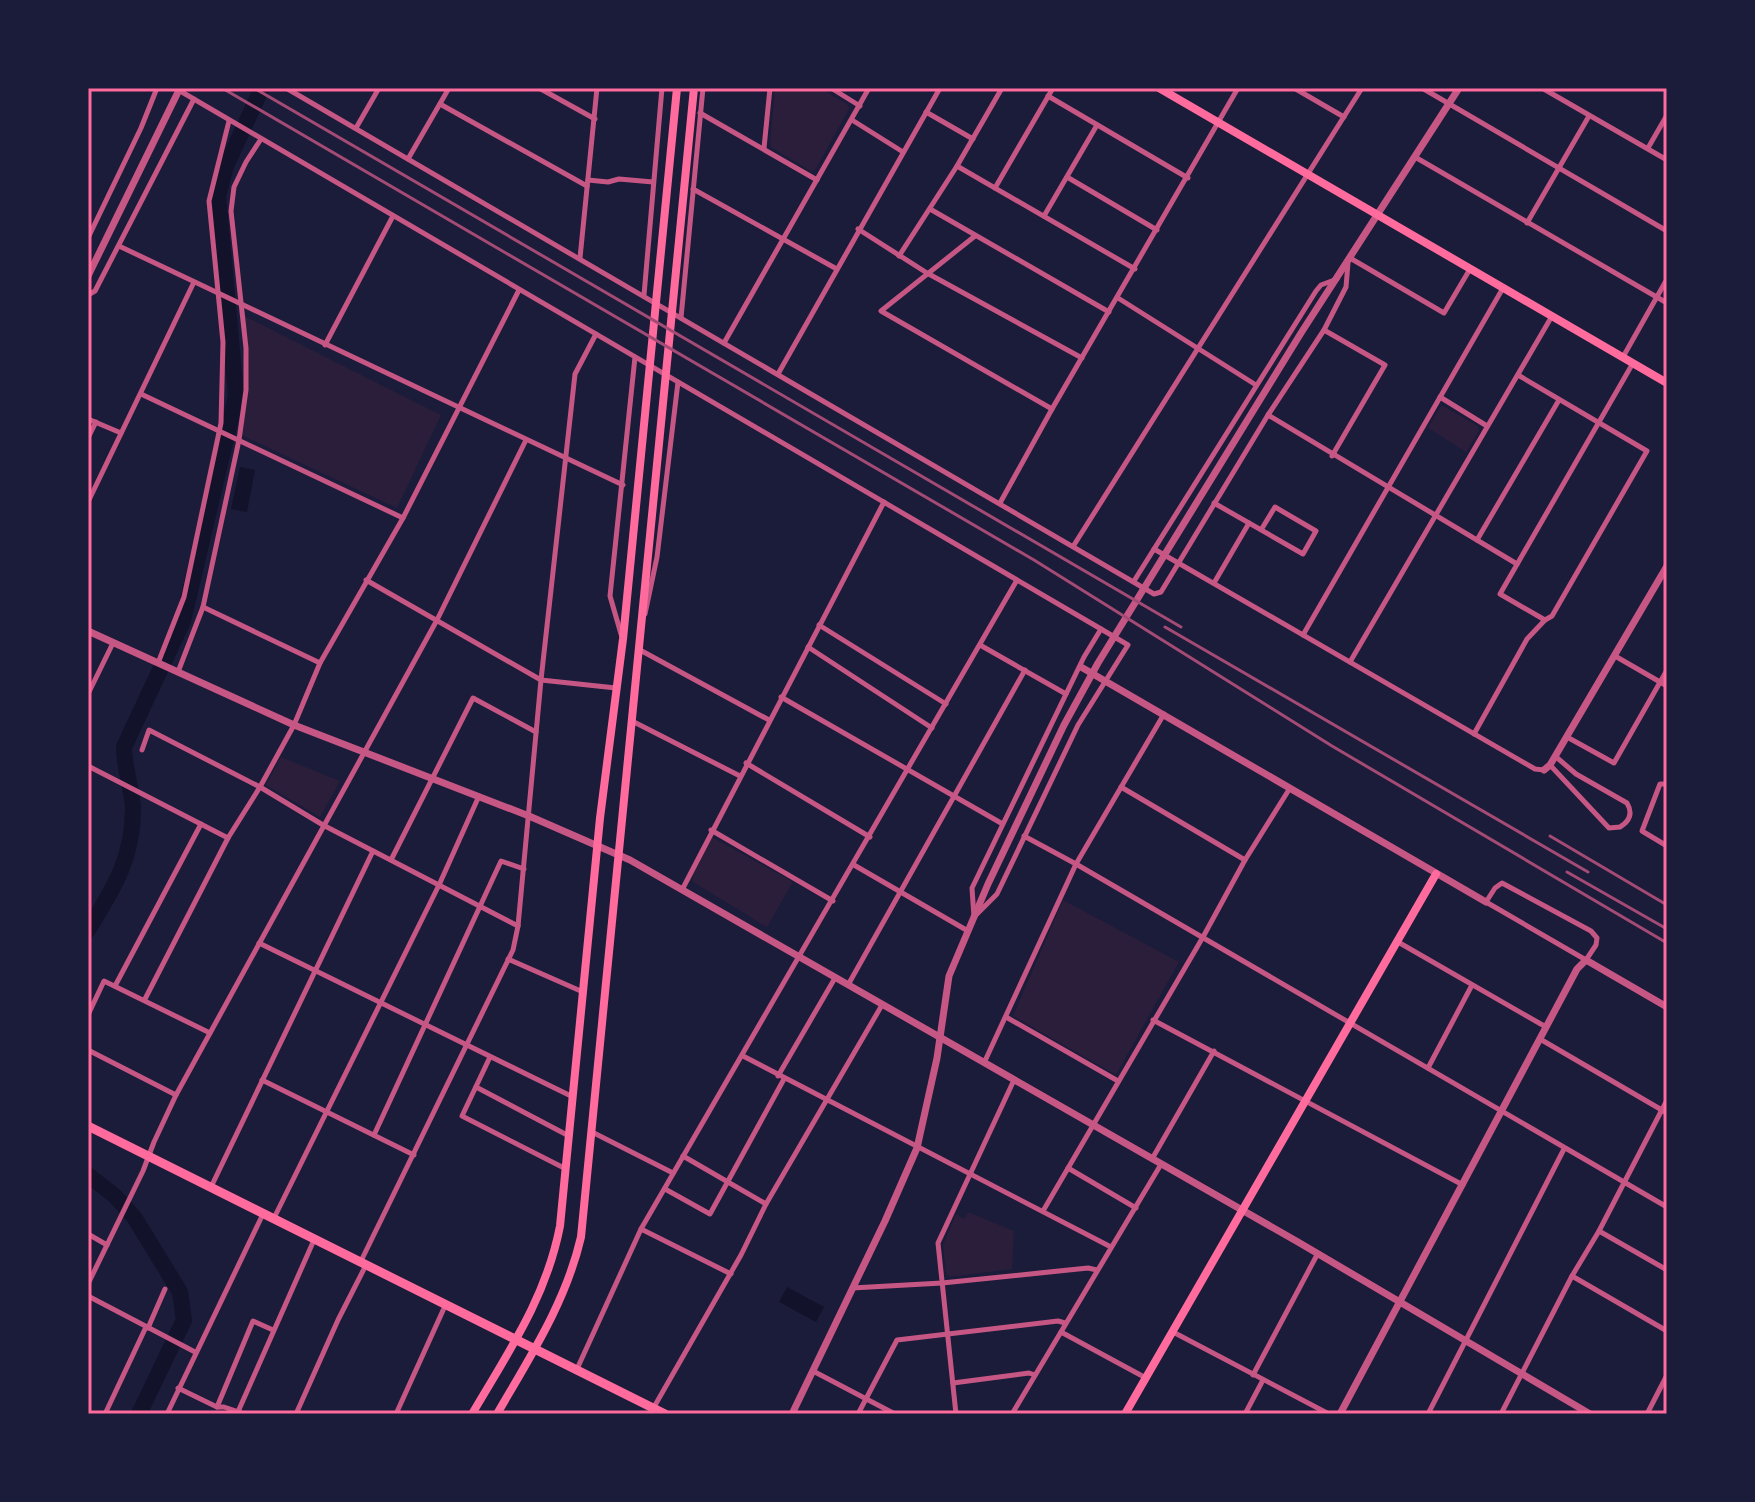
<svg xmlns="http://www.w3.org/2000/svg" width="1755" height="1502" font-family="Helvetica,sans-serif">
  <rect width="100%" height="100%" fill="#1b1b3a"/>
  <g fill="#2a1e3b">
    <polygon points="775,88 820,88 848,105 849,109 815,170 811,171 772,148 770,144"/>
    <polygon points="244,316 441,415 397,508 241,435 247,380"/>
    <polygon points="1443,406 1478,426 1479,431 1466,452 1428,428 1440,407"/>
    <polygon points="281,757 340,781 320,817 266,785"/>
    <polygon points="712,837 793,882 767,927 693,882 693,875"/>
    <polygon points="1063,900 1179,962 1116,1075 1013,1016"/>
    <polygon points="968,1212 1014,1231 1012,1269 949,1277 946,1274 943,1245 956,1214 964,1219"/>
  </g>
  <g fill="#12122b">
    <polygon points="240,467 255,470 247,512 231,509"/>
    <polygon points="787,1287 824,1307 816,1322 779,1302"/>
  </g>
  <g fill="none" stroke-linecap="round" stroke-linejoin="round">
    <g stroke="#12122b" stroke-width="16">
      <path d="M88,930c25,-41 45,-71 45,-121 -1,-21 -9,-41 -9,-62l59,-126 53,-225 -18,-200 8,-30 36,-78"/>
      <polyline points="88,1175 115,1196 134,1217 180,1292 184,1320 139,1414"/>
    </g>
    <g stroke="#c65784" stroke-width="5">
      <polyline points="175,88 1101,629"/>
      <polyline points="286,88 1154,594 1161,592 1268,415 1324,330 1346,287 1348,263"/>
      <polyline points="539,88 595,119"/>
      <polyline points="831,88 860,106"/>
      <polyline points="1294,88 1344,117"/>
      <polyline points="1422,88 1667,231"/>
      <polyline points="1542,88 1667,160"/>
      <polyline points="1048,96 1188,178"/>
      <polyline points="440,104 587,186"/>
      <polyline points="926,112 973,139"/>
      <polyline points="700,113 817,180"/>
      <polyline points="852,120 903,152"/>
      <polyline points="356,128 379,88"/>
      <polyline points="764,148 770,88"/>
      <polyline points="1648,148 1667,115"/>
      <polyline points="1415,157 1667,303"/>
      <polyline points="408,159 449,88"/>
      <polyline points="957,166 1135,269"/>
      <polyline points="1067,177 1157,230"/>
      <polyline points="588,180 608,182 619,179 653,182"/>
      <polyline points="995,188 1053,88"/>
      <polyline points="693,189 835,268"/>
      <polyline points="930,209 1109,312"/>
      <polyline points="1044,216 1097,125"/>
      <polyline points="1527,223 1589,116"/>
      <polyline points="858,229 927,273 1082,358"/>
      <polyline points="975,236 881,311 1052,409"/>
      <polyline points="88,238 141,128 157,88"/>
      <polyline points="119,246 623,485"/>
      <polyline points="899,256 957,166 1002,88"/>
      <polyline points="580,258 597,88"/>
      <polyline points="1350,258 1444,313 1470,269"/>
      <polyline points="88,295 95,291 194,99"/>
      <polyline points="644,295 662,88"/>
      <polyline points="1118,298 1256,385"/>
      <polyline points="681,318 703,88"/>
      <polyline points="1324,330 1385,365 1332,456"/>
      <polyline points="724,343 869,88"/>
      <polyline points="325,345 393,216"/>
      <polyline points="1623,357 1667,279"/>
      <polyline points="778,374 940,88"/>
      <polyline points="1518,375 1647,451 1552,616 1545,620"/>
      <polyline points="141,394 403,518"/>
      <polyline points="1440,397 1487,426"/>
      <polyline points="1268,415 1517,564"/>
      <polyline points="88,419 121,433"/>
      <polyline points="88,438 96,422"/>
      <polyline points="88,502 194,282"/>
      <polyline points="1000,503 1052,409 1238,88"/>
      <polyline points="1214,503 1303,554 1316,531 1275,507 1261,530"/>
      <polyline points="1477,540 1559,400"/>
      <polyline points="1074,545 1362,88"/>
      <polyline points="1154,549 1535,769 1544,770"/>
      <polyline points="366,580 541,680 616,688"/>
      <polyline points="1134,581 1316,291 1321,285 1337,279"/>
      <polyline points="1214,583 1249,523"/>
      <polyline points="203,607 320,663"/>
      <polyline points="645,614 657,557 678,382"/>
      <polyline points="819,625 946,704"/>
      <polygon points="1101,629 1128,645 1078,725 997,894 974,917 972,888 1084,657"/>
      <polyline points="621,634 610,596 635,357"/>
      <polyline points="1303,635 1503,288"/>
      <polyline points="980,645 1066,694"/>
      <polyline points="808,647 932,728"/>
      <polyline points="640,650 769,720"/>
      <polyline points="1615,656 1667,686"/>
      <polyline points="1350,662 1552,316"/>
      <polyline points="158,663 184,597 221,423 223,342 209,201 229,121"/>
      <polyline points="178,672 203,607 239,440 246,390 246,348 231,211 234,187 246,162 261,139"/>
      <polyline points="88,694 113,643"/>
      <polyline points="781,697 1001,823"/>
      <polyline points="632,721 740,776"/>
      <polyline points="1474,734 1527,639 1545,620 1500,594 1633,363"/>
      <polyline points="1567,737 1614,763 1667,670"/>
      <polyline points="142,750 149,730 260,787 323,825 518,926"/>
      <polyline points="746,763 870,837"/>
      <path d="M1550,765l59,63 11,-1c10,-6 13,-14 7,-24l-51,-29 -21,-18"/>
      <polyline points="88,766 228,838"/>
      <polyline points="1667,784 1660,784 1642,831 1667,846"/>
      <polyline points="1121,787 1245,860"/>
      <polyline points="711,830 833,901"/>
      <polyline points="1024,836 1076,864 1667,1207"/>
      <polyline points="391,860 473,698 536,732"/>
      <polyline points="854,865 968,931"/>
      <polygon points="1502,883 1591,931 1597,938 1596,945 1586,960 1486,902 1495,888"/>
      <polyline points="683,888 884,502"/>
      <polyline points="1398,942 1546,1027"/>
      <polyline points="259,943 573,1097"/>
      <polyline points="508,959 583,992"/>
      <polyline points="848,985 1025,670"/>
      <polyline points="115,986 201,824"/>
      <polyline points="145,999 228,838 260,787 294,725 320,663 403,518 519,290"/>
      <polyline points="88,1015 104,981 210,1033"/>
      <polyline points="1006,1017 1118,1081"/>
      <polyline points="1153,1020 1463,1185"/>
      <polyline points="1540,1039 1667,1113"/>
      <polyline points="88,1050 176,1095"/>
      <polyline points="743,1056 1111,1247"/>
      <polyline points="490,1057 462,1116 566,1169"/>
      <polyline points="984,1063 1076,864 1164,714"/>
      <polyline points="1428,1068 1472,985"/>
      <polyline points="778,1076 835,978"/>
      <polyline points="262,1080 414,1155"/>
      <polyline points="476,1087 569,1136"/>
      <polyline points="592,1132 673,1173"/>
      <polyline points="374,1135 501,861 524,869"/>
      <polyline points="683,1156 766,1204"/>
      <polyline points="1152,1159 1214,1051"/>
      <polyline points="1068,1168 1136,1208"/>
      <polyline points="211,1187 373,851"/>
      <polyline points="665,1189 710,1214 784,1079"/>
      <polyline points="1043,1211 1203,937 1245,860 1290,788"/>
      <polyline points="274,1218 439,885 479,796"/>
      <polyline points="641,1229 731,1274"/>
      <polyline points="1599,1231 1667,1270"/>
      <polyline points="88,1234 107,1245"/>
      <polyline points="361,1261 513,950 518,926 541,680 575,374 596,334"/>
      <polyline points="1572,1276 1667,1331"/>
      <polyline points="88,1284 143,1171 154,1142 176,1095 437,620 526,440"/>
      <polyline points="852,1288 942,1283 1088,1268 1097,1270"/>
      <polyline points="88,1296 195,1352"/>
      <polyline points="148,1328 165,1289"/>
      <polyline points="1061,1332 1146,1378"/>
      <polyline points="1173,1332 1329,1414"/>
      <polyline points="577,1369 641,1229 1017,580"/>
      <polyline points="813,1371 895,1414"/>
      <polyline points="1253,1375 1318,1253"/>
      <polyline points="953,1383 1029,1373 1035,1375"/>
      <polyline points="178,1388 217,1407 224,1407 245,1414"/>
      <polyline points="217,1407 253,1321 273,1330"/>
      <polyline points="654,1407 741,1255 766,1204 882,1005"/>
      <polyline points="105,1414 146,1327"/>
      <polyline points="167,1414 263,1214"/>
      <polyline points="237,1414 314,1240"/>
      <polyline points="296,1414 338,1320 366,1265"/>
      <polyline points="396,1414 445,1306"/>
      <polyline points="858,1414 897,1340 1058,1321 1065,1323"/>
      <polyline points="956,1414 938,1243 1014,1080"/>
      <polyline points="1012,1414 1160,1166"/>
      <polyline points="1245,1414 1263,1380"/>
      <polyline points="1428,1414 1564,1149"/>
      <polyline points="1501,1414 1572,1276 1599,1231 1667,1100"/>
      <polyline points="1647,1414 1667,1375"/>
    </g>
    <g stroke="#c65784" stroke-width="7">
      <polyline points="88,276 180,88"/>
      <polyline points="88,631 294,725 529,816 630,860 1298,1242 1590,1414"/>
      <polyline points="1081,667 1486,902"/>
      <polyline points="1544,770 1550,765 1667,566"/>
      <polyline points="792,1414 885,1221 917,1148 937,1058 949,976 988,884 1064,725 1098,663 1301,333 1459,88"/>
      <polyline points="1340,1414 1577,969 1586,960 1667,1007"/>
    </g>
    <g stroke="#ff6b9d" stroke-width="8">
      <polyline points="1159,88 1667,383"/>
      <polyline points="1125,1414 1436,874"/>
    </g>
    <g stroke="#ff6b9d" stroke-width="8">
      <path d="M472,1414c37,-63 74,-116 88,-188l40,-408 23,-179 54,-551"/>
      <path d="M497,1414c33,-57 69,-112 84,-177l113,-1149"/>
    </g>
    <polyline stroke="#ff6b9d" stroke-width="9" points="88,1126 665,1414"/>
    <g stroke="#a44b75" stroke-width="3">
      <polyline points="222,88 1034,560 1332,746 1667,943"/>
      <polyline points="254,88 1181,627"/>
      <polyline points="1165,627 1588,872"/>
      <polyline points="1550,836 1667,905"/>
      <polyline points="1567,872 1667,929"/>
    </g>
  </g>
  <rect width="1755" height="1502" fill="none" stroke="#1b1b3a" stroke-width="180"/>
  <rect x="90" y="90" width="1575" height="1322" fill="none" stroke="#ff6b9d" stroke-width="3"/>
</svg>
